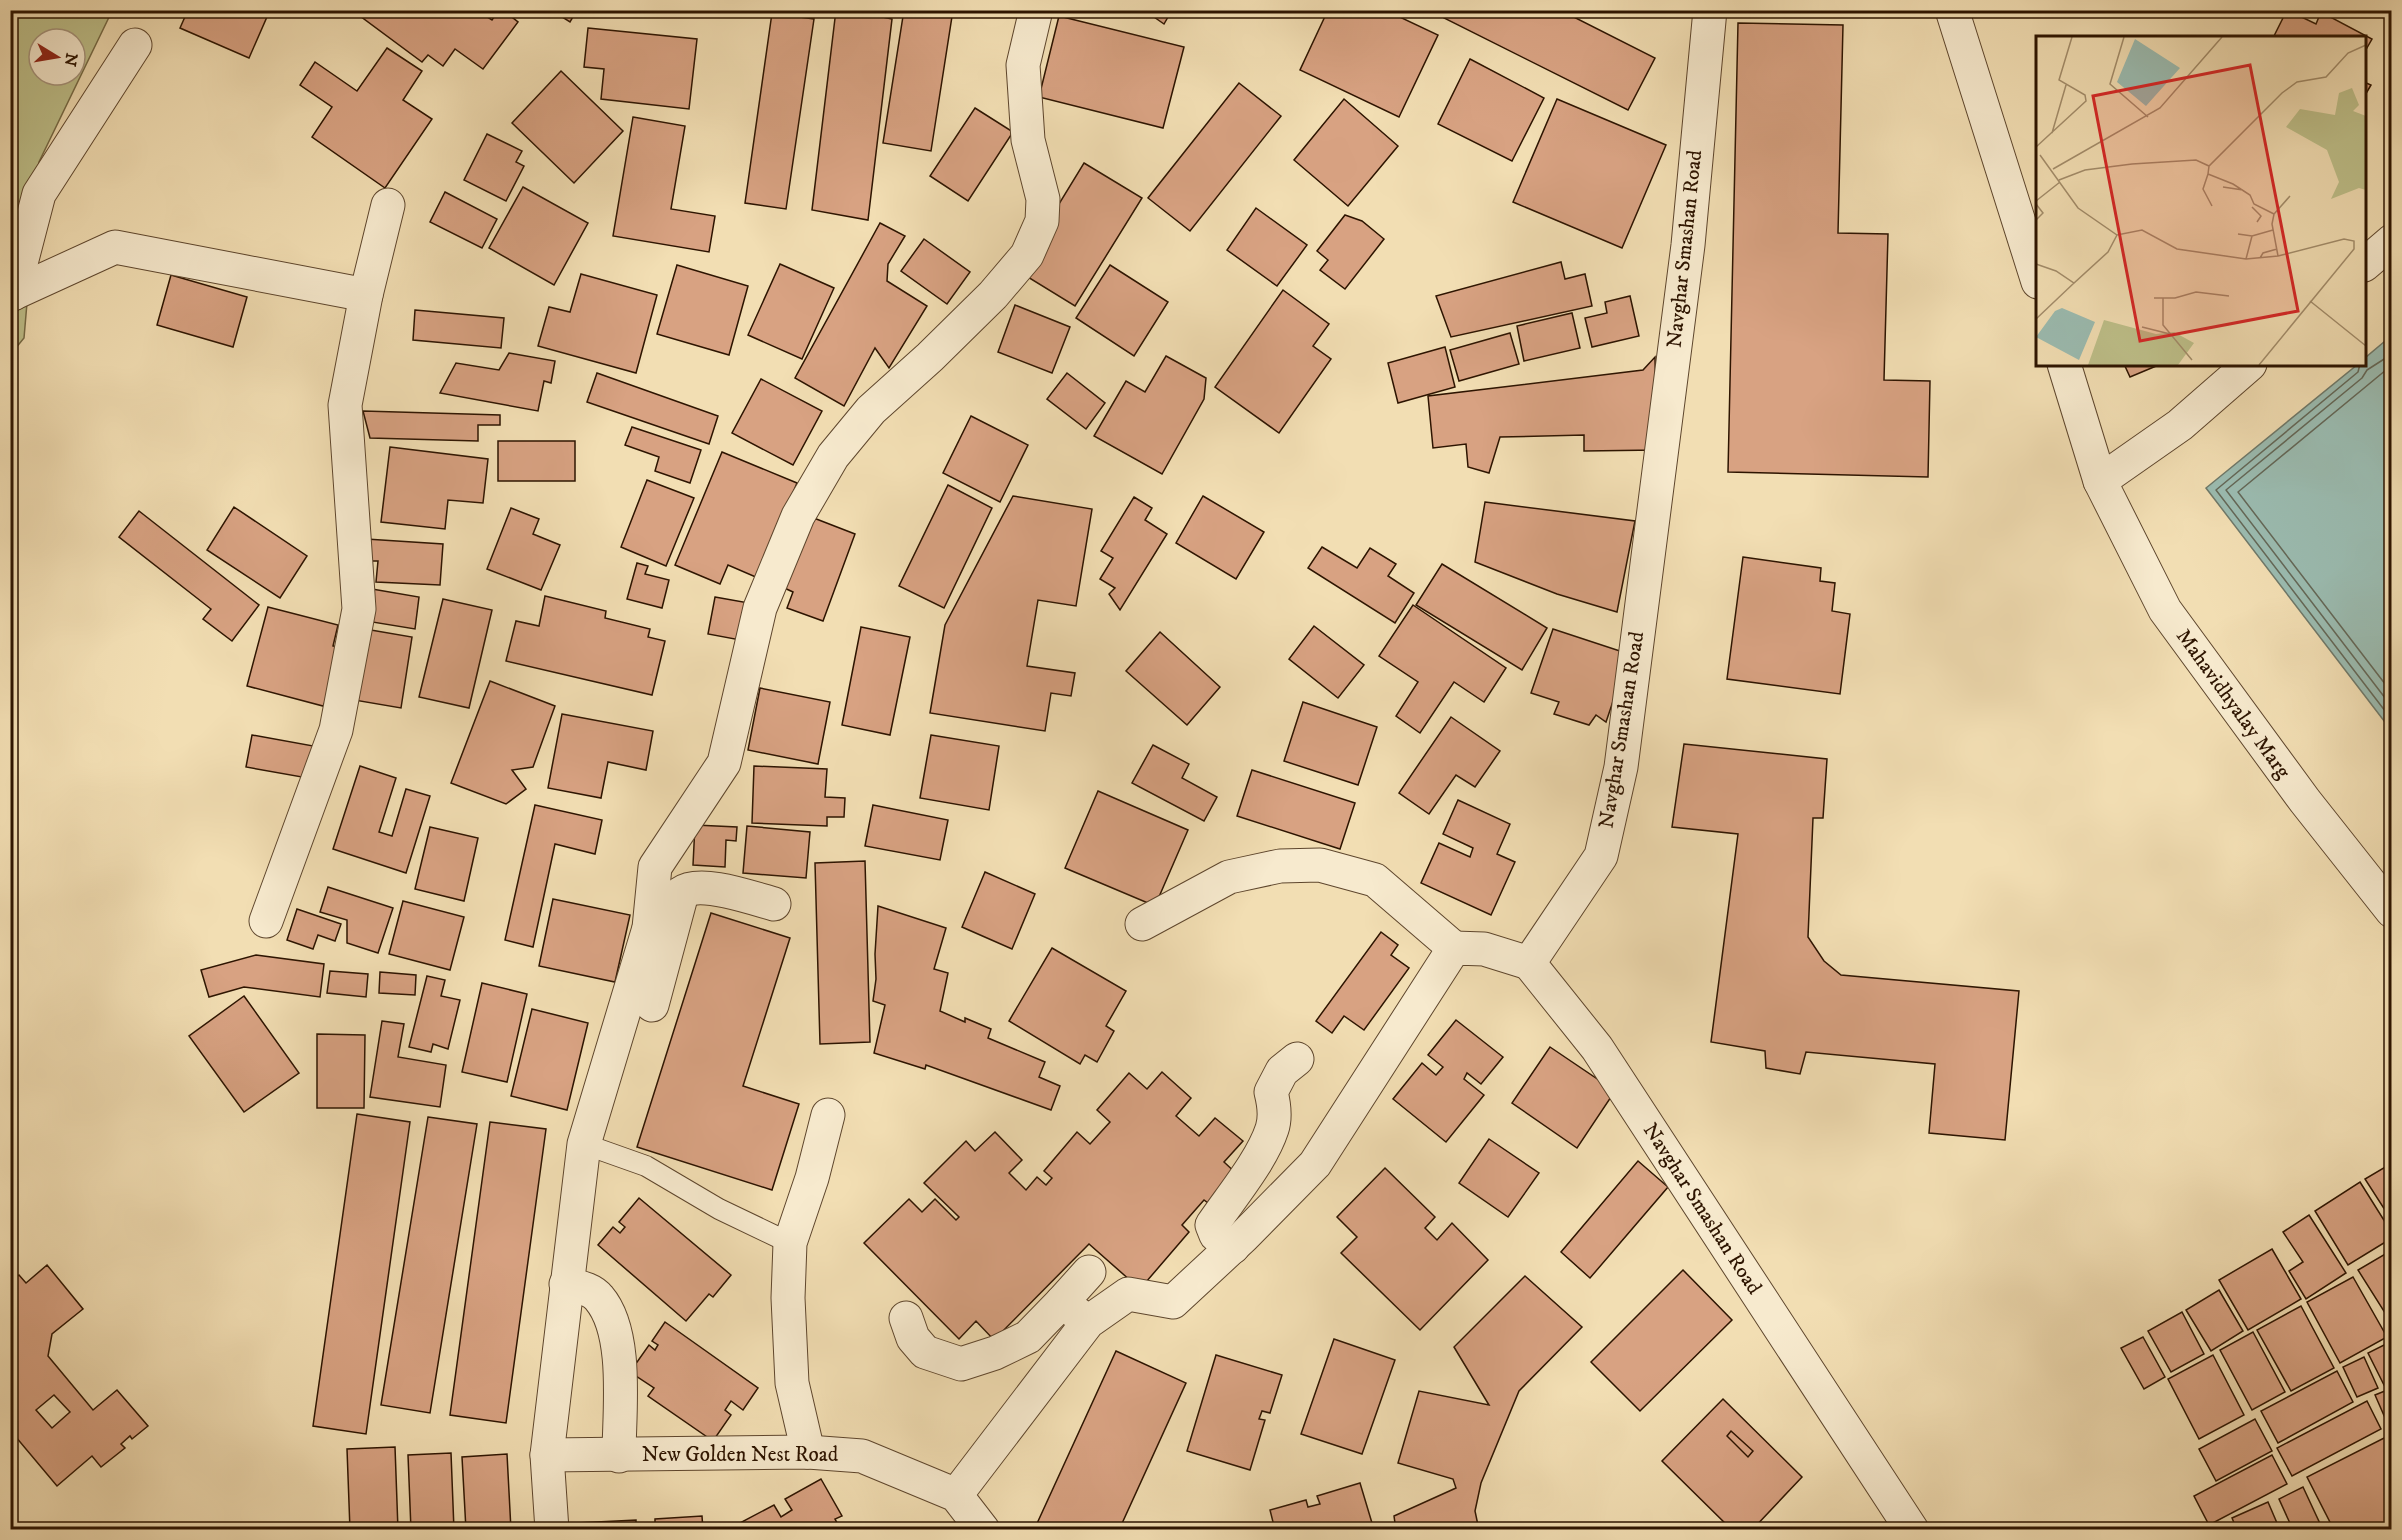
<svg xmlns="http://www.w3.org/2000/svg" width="2402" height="1540" font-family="'IM FELL DW Pica',serif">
  <rect width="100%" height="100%" fill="#f2deb3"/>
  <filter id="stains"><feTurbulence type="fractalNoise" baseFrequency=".00333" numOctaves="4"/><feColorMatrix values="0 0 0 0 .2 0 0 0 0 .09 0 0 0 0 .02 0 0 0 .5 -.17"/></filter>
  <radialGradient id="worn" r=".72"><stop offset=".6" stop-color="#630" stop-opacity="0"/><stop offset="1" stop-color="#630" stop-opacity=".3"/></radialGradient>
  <path fill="#bec08a" stroke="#766a45" stroke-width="1.5" fill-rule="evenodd" d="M11,11h101l-73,151 -15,176 -13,16zM39,39h36v36h-36z"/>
  <polygon fill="#9bbcb1" stroke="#6f796a" stroke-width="1.5" points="2391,336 2391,730 2206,488 2357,365 2364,364 2365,358"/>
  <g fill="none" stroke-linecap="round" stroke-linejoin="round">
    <g stroke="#646858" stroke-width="1.5">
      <polyline points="2392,354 2367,370 2362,378 2226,490 2392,707"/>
      <polyline points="2360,364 2358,372 2216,490 2392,720"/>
      <polyline points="2392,365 2238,492 2392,693"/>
    </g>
  </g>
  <g fill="#d8a282" stroke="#2d1400" stroke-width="1.5" fill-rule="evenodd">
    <polygon points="188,10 270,10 249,58 180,28"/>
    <polygon points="358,10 483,10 481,13 492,20 499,10 503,10 518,22 483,69 455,49 443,66 428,55 422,62 356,13"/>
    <polygon points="551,10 577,10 570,22"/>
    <polygon points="802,10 818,10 816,16"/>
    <polygon points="836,10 849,10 892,19 868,220 812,210"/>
    <polygon points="904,10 953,10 931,151 883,143"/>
    <polygon points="1144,10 1172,10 1164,24"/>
    <polygon points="1328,10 1385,10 1438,35 1399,117 1300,70"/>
    <polygon points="1448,10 1560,10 1655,58 1628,110 1444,18"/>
    <polygon points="2287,10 2316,24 2321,12 2372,39 2364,53 2364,38 2273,38"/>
    <polygon points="772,13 814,19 786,209 745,203"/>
    <polygon points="1059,16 1184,47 1163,128 1039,97"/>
    <polygon points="1738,23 1843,25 1838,233 1888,234 1884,380 1930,381 1928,477 1728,472"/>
    <polygon points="588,28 697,39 689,109 601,99 604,69 584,67"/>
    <polygon points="387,48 422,71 403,100 432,119 385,188 312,137 332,107 300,85 315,62 357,91"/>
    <polygon points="1470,59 1544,98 1512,161 1438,124"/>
    <polygon points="561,71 623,131 574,183 512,123"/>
    <polygon points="2364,82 2371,85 2364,97"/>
    <polygon points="1239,83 1281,116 1190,231 1148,198"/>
    <polygon points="1344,99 1398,146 1348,206 1294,160"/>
    <polygon points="1557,99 1666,145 1622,248 1513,202"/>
    <polygon points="975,108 1013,132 968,201 930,176"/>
    <polygon points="633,117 685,126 671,209 715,216 709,252 613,236"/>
    <polygon points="487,134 522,151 516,162 524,166 506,201 464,180"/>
    <polygon points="1084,163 1142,198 1075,306 1018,271"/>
    <polygon points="523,187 588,223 554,285 489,248"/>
    <polygon points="445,192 497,219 482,248 430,222"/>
    <polygon points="1256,208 1307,245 1277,286 1227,250"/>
    <polygon points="1345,215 1362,221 1384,239 1345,289 1320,270 1328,260 1317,251"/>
    <polygon points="880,223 905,236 888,264 887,281 927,306 889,368 875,348 844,406 795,378"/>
    <polygon points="924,239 970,272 947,304 901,271"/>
    <polygon points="1561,262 1565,279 1585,274 1592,306 1451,337 1436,296"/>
    <polygon points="780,264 834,288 802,359 748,335"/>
    <polygon points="677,265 748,286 729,355 657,334"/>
    <polygon points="1110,265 1168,302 1134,356 1076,318"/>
    <polygon points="581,274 657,295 636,373 538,346 549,307 570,312"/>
    <polygon points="171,275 247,297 233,347 157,325"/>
    <polygon points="1283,290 1329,324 1313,346 1331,359 1279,433 1215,387"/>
    <polygon points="1630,296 1639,336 1592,347 1585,318 1607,313 1605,302"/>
    <polygon points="1015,305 1070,327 1052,373 998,352"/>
    <polygon points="415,310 504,318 501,348 413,340"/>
    <polygon points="1572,313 1580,348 1524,361 1517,326"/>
    <polygon points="1510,333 1519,364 1459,381 1450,350"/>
    <polygon points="1445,347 1455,387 1398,403 1388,363"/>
    <polygon points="509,353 555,361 551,383 544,381 538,411 440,393 456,363 499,370"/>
    <polygon points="1166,356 1206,378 1204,399 1162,474 1094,436 1126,381 1145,392"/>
    <polygon points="1655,357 1657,450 1584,451 1584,435 1500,437 1489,473 1468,467 1466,444 1433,448 1428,396 1643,370"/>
    <polygon points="2124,364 2161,364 2130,377"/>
    <polygon points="597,373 718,416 709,444 587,402"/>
    <polygon points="1067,373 1105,403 1086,429 1047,399"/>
    <polygon points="761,379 822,411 793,465 732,433"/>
    <polygon points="363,411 500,415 500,425 478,425 478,441 370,438"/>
    <polygon points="971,416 1028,445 1000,502 943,473"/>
    <polygon points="632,427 701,450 690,483 655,471 659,457 625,445"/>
    <rect x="498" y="441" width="77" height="40"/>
    <polygon points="390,447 488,459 483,503 448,500 445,529 381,522"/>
    <polygon points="722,452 797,483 758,578 728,565 720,584 675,565"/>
    <polygon points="647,480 694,498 666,566 621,547"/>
    <polygon points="948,485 992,508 944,608 899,586"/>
    <polygon points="1013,496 1092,509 1076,606 1038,600 1027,666 1075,673 1071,696 1051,693 1045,731 930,713 945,625"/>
    <polygon points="1203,496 1264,532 1236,579 1176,543"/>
    <polygon points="1134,497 1152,508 1145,520 1167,534 1120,610 1109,594 1115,588 1100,579 1113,558 1101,551"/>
    <polygon points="1485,502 1635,521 1617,612 1557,594 1475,562"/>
    <polygon points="234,507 307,556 280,598 207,550"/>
    <polygon points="511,508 539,519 533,534 560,545 541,590 487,569"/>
    <polygon points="139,511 259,605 232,641 203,619 211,609 119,537"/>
    <polygon points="806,515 855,534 823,621 787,608 793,592 780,586"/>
    <polygon points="366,539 443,544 440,585 376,582 378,561 364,561"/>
    <polygon points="1322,547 1357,568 1370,548 1396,564 1388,576 1414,593 1395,623 1308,568"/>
    <polygon points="1743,557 1821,568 1820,581 1835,583 1832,611 1850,614 1840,694 1727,679"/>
    <polygon points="637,563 648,566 645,574 669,580 662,608 627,599"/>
    <polygon points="1442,564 1547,628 1522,670 1416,605"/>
    <polygon points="372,589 419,597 415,629 366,621"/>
    <polygon points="545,596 606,611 605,618 650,629 648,637 665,641 652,695 506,661 516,621 539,626"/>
    <polygon points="715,597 749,603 740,640 708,634"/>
    <polygon points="443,599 492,610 469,708 419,697"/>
    <polygon points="1413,605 1506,668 1484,702 1454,682 1420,733 1396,716 1418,682 1379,656"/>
    <polygon points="268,607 338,625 333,646 342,648 331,690 323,706 247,686"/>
    <polygon points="1314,626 1364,665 1338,698 1289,659"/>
    <polygon points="861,627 910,637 890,735 842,725"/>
    <polygon points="365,629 412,637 401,708 354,700"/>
    <polygon points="1553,629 1629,654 1606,722 1596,715 1589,725 1554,714 1559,702 1531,693"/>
    <polygon points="1160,632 1220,687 1187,725 1126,671"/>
    <polygon points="490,681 555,706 533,767 512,770 526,789 506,804 451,783"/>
    <polygon points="760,688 830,702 818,764 748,750"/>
    <polygon points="1303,702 1377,727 1358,785 1284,761"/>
    <polygon points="562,714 653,731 646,770 608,762 601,798 548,788"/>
    <polygon points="1451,717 1500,751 1475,787 1456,775 1429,814 1399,793"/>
    <polygon points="252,735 319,747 313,779 246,767"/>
    <polygon points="931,735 999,746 989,810 920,798"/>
    <polygon points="1684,744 1827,759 1823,818 1813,818 1808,937 1824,961 1841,975 2019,991 2005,1140 1929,1133 1935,1064 1806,1052 1800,1074 1766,1068 1765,1051 1711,1042 1738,834 1672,827"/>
    <polygon points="1153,745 1189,764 1182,778 1217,797 1204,821 1132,783"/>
    <polygon points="360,766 396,778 379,832 392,836 406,789 430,796 406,873 333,849"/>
    <polygon points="754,766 827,769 825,797 845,798 844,817 827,817 827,826 752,823"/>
    <polygon points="1252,770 1355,803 1340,849 1237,816"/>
    <polygon points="1098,791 1188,830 1155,906 1065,868"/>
    <polygon points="1458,800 1510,824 1497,854 1515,862 1491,915 1421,883 1439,843 1470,857 1473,848 1443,834"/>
    <polygon points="535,805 602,820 595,854 555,844 533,947 505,940"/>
    <polygon points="873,805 948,820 940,860 865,846"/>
    <polygon points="695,825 737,827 736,841 726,840 725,867 693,865"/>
    <polygon points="747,826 810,832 806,878 743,873"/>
    <polygon points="430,827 478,838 464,901 415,889"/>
    <polygon points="865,861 870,1042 820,1044 815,863"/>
    <polygon points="985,872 1035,894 1012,949 962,927"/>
    <polygon points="328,887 393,908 378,953 347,943 347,920 320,912"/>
    <polygon points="553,899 630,915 615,982 539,966"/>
    <polygon points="403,901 464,917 450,970 389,954"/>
    <polygon points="878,906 946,928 934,969 948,973 940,1011 965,1022 965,1018 991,1029 988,1038 1045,1062 1039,1077 1060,1086 1051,1110 926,1065 925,1069 874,1053 885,1005 873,1001 876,979 875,954"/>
    <polygon points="297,909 341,924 335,941 318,935 313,949 287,940"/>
    <polygon points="711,913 790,938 743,1086 799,1104 772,1190 637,1147"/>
    <polygon points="1381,932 1398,945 1391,955 1409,968 1364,1030 1344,1016 1332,1033 1316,1021"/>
    <polygon points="1052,948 1126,991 1106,1026 1114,1031 1097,1062 1085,1055 1080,1064 1009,1021"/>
    <polygon points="256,955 324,964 320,997 244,987 209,997 201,970"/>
    <polygon points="330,971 368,974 366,997 327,993"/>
    <polygon points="380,972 416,975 415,995 379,993"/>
    <polygon points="427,976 445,980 441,996 460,1000 448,1049 433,1044 431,1052 409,1047"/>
    <polygon points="482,983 527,994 507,1082 462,1072"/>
    <polygon points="244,996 299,1073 244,1112 189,1036"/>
    <polygon points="532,1009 588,1023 567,1110 511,1096"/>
    <polygon points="1456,1020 1503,1057 1481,1084 1467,1073 1464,1079 1484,1095 1446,1142 1393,1099 1422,1063 1436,1075 1443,1067 1428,1055"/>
    <polygon points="382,1021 404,1024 398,1057 446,1065 440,1107 370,1097"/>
    <polygon points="317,1034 365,1035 364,1108 317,1108"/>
    <polygon points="1550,1047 1615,1091 1577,1148 1512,1103"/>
    <polygon points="1162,1072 1191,1098 1176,1116 1199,1136 1215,1118 1243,1141 1224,1162 1238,1175 1212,1206 1204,1200 1182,1225 1189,1232 1140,1289 1089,1244 994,1340 976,1321 959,1339 864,1243 909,1199 922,1212 935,1199 956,1220 959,1217 924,1183 966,1141 975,1151 995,1132 1022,1160 1009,1173 1026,1190 1037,1177 1046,1185 1052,1178 1044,1171 1077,1132 1090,1144 1110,1122 1097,1110 1129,1073 1147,1089"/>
    <polygon points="357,1114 410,1122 366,1434 313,1426"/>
    <polygon points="428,1117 477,1124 430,1413 381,1405"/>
    <polygon points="490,1122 546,1129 506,1423 450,1415"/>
    <polygon points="1489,1139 1539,1173 1508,1217 1459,1183"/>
    <polygon points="1638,1161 1668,1187 1590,1278 1561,1252"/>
    <polygon points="2392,1163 2392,1221 2365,1179"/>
    <polygon points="1385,1168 1435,1217 1425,1228 1437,1240 1452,1223 1488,1260 1420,1330 1341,1253 1357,1237 1337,1217"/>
    <polygon points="2360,1182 2392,1233 2392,1238 2348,1265 2315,1211"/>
    <polygon points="639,1198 731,1275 713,1297 709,1294 686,1321 598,1245 613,1227 620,1233 625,1227 619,1222"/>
    <polygon points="2309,1215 2346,1273 2306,1299 2289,1271 2303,1262 2283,1232"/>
    <polygon points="2272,1249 2301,1299 2248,1330 2219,1280"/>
    <polygon points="2392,1250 2392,1324 2358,1270"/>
    <path d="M47,1265l36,44 -31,25 -4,22 45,54 24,-20 31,36 -16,13 -2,-3 -9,8 4,4 -24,19 -9,-11 -35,30 -47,-56v-148l9,-7 7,8zM54,1395l16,17 -18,16 -16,-18z"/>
    <polygon points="1683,1270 1732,1320 1640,1411 1591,1362"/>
    <polygon points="1525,1276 1582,1327 1519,1391 1481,1483 1475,1511 1479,1530 1396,1530 1394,1516 1456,1488 1453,1479 1398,1463 1419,1391 1489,1405 1454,1347"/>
    <polygon points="2353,1277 2387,1337 2340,1363 2307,1302"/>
    <polygon points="2219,1290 2243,1331 2211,1351 2186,1310"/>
    <polygon points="2301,1306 2334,1368 2291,1391 2257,1330"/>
    <polygon points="2182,1312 2204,1354 2171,1372 2148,1331"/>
    <polygon points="665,1322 758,1388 743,1410 731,1401 725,1410 731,1415 713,1441 648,1396 654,1388 630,1372 649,1345 655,1350 658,1345 652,1341"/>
    <polygon points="2253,1332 2285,1392 2252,1410 2220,1350"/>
    <polygon points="2143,1337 2165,1377 2144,1389 2121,1348"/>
    <polygon points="1334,1339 1395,1360 1362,1454 1301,1434"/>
    <polygon points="2392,1341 2392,1383 2385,1387 2368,1353"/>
    <polygon points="1116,1351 1186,1383 1119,1530 1034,1530"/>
    <polygon points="1216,1355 1282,1375 1270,1413 1262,1411 1259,1419 1265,1420 1250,1470 1187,1451"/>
    <polygon points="2213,1355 2244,1415 2199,1439 2168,1379"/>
    <polygon points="2364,1357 2378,1388 2357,1397 2343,1367"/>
    <polygon points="2337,1371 2353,1402 2278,1443 2261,1411"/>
    <polygon points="2392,1388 2392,1418 2386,1420 2375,1395"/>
    <polygon points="1723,1399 1802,1477 1752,1530 1732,1530 1662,1461"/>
    <polygon points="2367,1401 2381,1429 2292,1476 2277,1448"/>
    <polygon points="2255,1419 2272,1451 2216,1481 2199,1449"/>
    <polygon points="1731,1431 1753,1451 1748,1457 1727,1436"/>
    <polygon points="2392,1434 2392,1530 2334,1530 2307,1477"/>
    <polygon points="395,1447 398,1530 350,1530 347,1449"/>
    <polygon points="451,1453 454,1530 411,1530 408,1455"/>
    <polygon points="507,1454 511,1530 466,1530 462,1457"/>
    <polygon points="2272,1455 2287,1484 2209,1525 2194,1496"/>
    <polygon points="821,1479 842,1516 835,1519 841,1530 739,1530 736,1525 774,1505 781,1517 792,1510 785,1499"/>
    <polygon points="1360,1483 1372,1523 1354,1527 1355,1530 1275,1530 1270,1510 1306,1500 1308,1507 1320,1504 1317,1496"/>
    <polygon points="2303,1487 2323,1530 2293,1530 2279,1499"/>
    <polygon points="2268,1502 2280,1530 2237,1530 2232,1518"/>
    <polygon points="702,1516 703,1530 655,1530 655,1519"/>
    <polygon points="636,1520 636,1530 578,1530 577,1523"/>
  </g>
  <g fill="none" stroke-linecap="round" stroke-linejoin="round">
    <g stroke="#5e462d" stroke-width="22">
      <polyline id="lane" points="584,1144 646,1166 719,1209 790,1243"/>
    </g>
    <g stroke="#5e462d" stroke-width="35">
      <g id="street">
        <polyline points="1710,10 1688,245 1621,767 1601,856 1529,963 1597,1048 1912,1530"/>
        <polyline points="1952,10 2038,282"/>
        <polyline points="2364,265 2392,241"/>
        <polyline points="13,294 39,194 135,45"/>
        <polyline points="10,295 115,247 366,295"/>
        <polyline points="2064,364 2100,481 2165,610 2305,801 2392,911"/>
        <polyline points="2100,481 2180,425 2250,364"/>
        <polyline points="266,921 336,730 359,609 345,405 366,295 388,205"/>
        <polyline points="1142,924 1229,877 1280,866 1320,865 1375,880 1454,948"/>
        <path d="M649,928c10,-11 20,-26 32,-35 19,-14 71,5 93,11"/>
        <polyline points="652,1005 681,897"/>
        <path d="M1233,1247l-17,-12 -4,-10c19,-28 50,-65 60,-96 4,-12 2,-25 -1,-37l11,-21 15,-12"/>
        <path d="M566,1284c12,3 25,4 33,14 30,35 20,114 20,158"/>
        <polyline points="1079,1315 1062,1302 1089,1272"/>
        <polyline points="906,1318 913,1338 925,1352 961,1364 995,1353 1028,1337 1062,1302"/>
        <polyline points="808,1452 792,1383 788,1298 790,1243 812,1178 828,1115"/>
        <polyline points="547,1455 808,1452 862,1456 956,1495 983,1530"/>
        <polyline points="956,1495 1088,1322 1128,1294 1173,1302 1243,1237 1315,1164 1454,948 1484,949 1529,963"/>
        <polyline points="552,1530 547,1455 584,1144 649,928 655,867 724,763 760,608 798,516 833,456 871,410 930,357 993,295 1027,255 1042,221 1043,199 1028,140 1023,65 1036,10"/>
      </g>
    </g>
    <use href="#lane" stroke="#f7eace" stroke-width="20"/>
    <use href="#street" stroke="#f7eace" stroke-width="33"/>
  </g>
  <g text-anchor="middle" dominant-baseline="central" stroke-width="4.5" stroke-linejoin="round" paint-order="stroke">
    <g font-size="21" fill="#2d1400" stroke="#f7eace">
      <text transform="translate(1685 249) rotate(-84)">Navghar Smashan Road</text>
      <text transform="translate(2233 704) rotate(54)">Mahavidhyalay Marg</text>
      <text transform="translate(1622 730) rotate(-81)">Navghar Smashan Road</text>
      <text transform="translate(1702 1209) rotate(57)">Navghar Smashan Road</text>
      <text x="740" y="1455">New Golden Nest Road</text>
    </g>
  </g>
  <g transform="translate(2036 36)">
    <rect width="330" height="330" fill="#f2deb3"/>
    <path d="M316,52l7,17 -6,6 13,5v74l-7,-2 -28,11 8,-17 -12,-32 -41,-23 14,-18 35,6 4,-22zM68,284l52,14 18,-2 20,11 -16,22h-90z" fill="#bec08a"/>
    <path d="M99,3l45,29 -34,38 -29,-24zM26,272l33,14 -16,38 -43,-23 19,-26z" fill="#9bbcb1"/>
    <path fill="none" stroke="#a38d6b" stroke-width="1.5" d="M88,1l-14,47 38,33M16,97l14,-48M0,111l50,-46 -1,-6 -26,-15 13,-43M4,119l38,53 39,27 25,-5 35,19 69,10 32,-3 66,-17 10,2v8l-95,116M173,130l-1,8 25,10 17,11 4,9 20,10M17,133l107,-61 62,-71M172,138l-5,15 9,17M23,144l26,-10 47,-6 64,-4 13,6 73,-73 15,-11 29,-5 22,-24 18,-8M187,151l20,3M0,165l24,-19M0,168l7,9 -7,7M216,171l9,9 -4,6M202,198l14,2 21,-6M242,220l-6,-32 2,-10 16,-18M224,222l3,-5 14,-4M210,223l6,-23M0,228l20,7 18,12 34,-31 9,-17M118,262h21l21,-6 33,4M127,262v27l29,35M274,265l56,45M0,283l38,-36M106,291l28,7"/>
    <path fill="#d62828" fill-opacity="0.15" stroke="#d62828" stroke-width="3" d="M214,29l48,246 -158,30 -47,-245z"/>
    <rect width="330" height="330" fill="none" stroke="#2d1400" stroke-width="3"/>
  </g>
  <rect width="2402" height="1540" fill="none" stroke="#f2deb3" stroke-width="36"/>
  <rect x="12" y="12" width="2378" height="1516" fill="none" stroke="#2d1400" stroke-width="3"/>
  <rect x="18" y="18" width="2366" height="1504" fill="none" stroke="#2d1400" stroke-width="1.5"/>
  <g transform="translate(57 57) rotate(101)"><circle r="28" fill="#f7eace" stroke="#a6947c" stroke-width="1.5"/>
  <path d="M0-4.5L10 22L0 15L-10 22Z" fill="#8f2418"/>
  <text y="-9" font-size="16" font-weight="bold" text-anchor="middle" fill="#2d1400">N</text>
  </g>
  <rect width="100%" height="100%" filter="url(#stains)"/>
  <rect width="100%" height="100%" fill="url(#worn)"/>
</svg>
